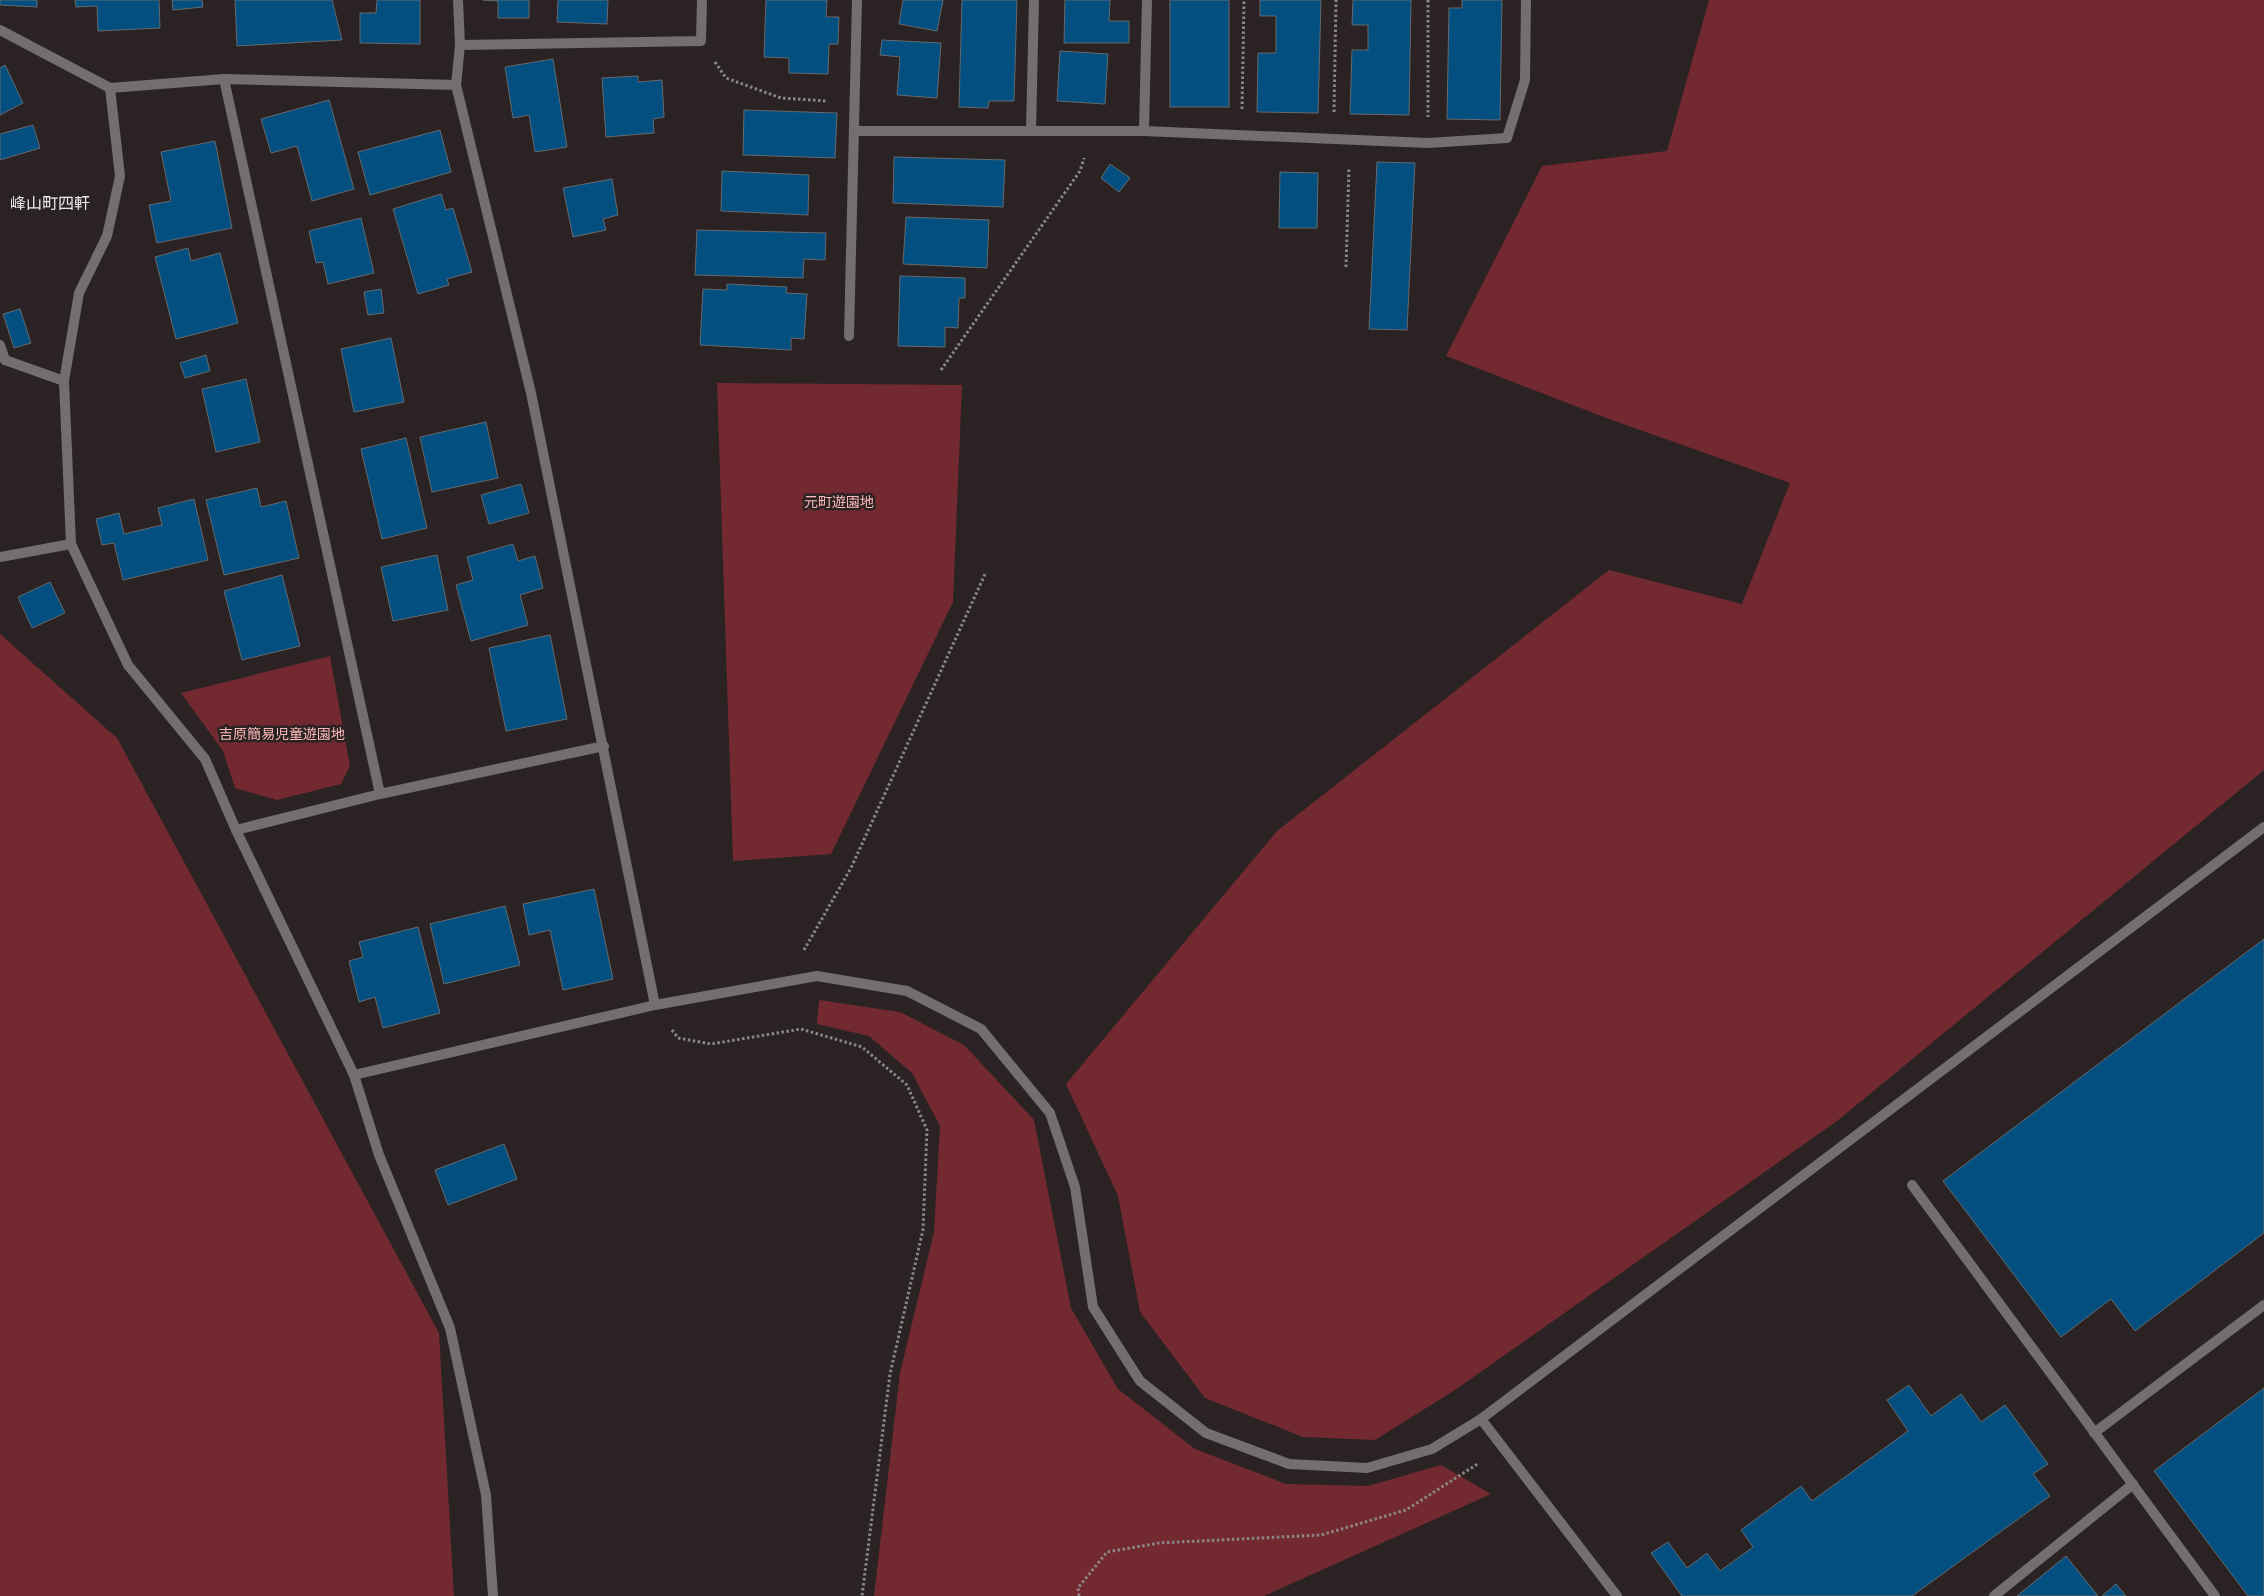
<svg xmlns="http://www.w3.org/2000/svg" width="2264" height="1596" font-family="Karla,'Noto Sans JP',sans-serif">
  <rect width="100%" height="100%" fill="#2b2323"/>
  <g fill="#722930">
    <polygon points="1709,0 2264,0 2264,770 1837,1121 1455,1390 1375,1440 1303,1437 1205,1398 1140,1312 1118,1196 1066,1084 1277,831 1609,570 1742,604 1790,483 1609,419 1446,356 1542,166 1667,151"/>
    <polygon points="717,383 962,385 953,602 831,854 733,861"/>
    <polygon points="0,634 117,738 439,1333 454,1596 0,1596"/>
    <polygon points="330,656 350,766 341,784 277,800 235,788 223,751 181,693"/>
    <polygon points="819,1000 900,1012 964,1045 1034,1120 1071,1308 1118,1389 1195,1449 1286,1484 1368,1486 1441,1465 1491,1494 1264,1596 874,1596 900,1373 934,1232 940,1126 912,1073 869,1036 817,1024"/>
  </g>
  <g fill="#034f80" stroke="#646a70">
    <polygon points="0,0 37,0 37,7 0,5"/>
    <polygon points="75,0 159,0 160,28 98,31 97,6 76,7"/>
    <polygon points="172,0 202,0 203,7 173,10"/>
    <polygon points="235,0 332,0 342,40 237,46"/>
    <polygon points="377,0 420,0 420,44 360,43 360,13 376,13"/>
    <polygon points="483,0 529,0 529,18 498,18 498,1"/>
    <polygon points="558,0 608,0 607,24 557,22"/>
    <polygon points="766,0 827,0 826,17 839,17 838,44 829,44 828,74 789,73 789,58 764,57"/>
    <polygon points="903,0 943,0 937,31 899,24"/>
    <polygon points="962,0 1017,0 1014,101 989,101 988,108 959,107"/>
    <polygon points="1065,0 1110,0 1109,21 1129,21 1129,43 1064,43"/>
    <rect x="1170" y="0" width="59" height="107"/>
    <polygon points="1260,0 1321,0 1318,113 1257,112 1258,53 1276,53 1276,16 1260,16"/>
    <polygon points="1353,0 1411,0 1409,115 1350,114 1352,50 1368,50 1368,25 1352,25"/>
    <polygon points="1462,0 1502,0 1500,120 1447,119 1449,8 1462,8"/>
    <polygon points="882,40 941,43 937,98 897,95 900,57 880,55"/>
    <polygon points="1060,51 1108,54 1105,104 1057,101"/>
    <polygon points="553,59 567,147 535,152 529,115 513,118 505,67"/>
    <polygon points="5,65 23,103 0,115 0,68"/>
    <polygon points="638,76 638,82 662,80 664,117 653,119 654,133 606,137 602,78"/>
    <polygon points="329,100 354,189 312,201 297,146 271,153 261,119"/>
    <polygon points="744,110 837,113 835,158 743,155"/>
    <polygon points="33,125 40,148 0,160 0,134"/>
    <polygon points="440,130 451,172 370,195 358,152"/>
    <polygon points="215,141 232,228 157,243 149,205 171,201 161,152"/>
    <polygon points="894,157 1005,160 1003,207 893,203"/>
    <polygon points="1377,162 1415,163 1407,330 1369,329"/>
    <polygon points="1110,164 1130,178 1119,192 1101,178"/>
    <polygon points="722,171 809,175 808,215 721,211"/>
    <polygon points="1280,172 1318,173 1317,228 1279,228"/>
    <polygon points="612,179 618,215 603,219 606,230 573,237 563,188"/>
    <polygon points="441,194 446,210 453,208 472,272 447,279 449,285 418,294 393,209"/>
    <polygon points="906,217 989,220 987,268 903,264"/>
    <polygon points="361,218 374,273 328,284 323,262 316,263 309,231"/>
    <polygon points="697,230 826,233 825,260 804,259 803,278 695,275"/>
    <polygon points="188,248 191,261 220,253 238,323 176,339 155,257"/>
    <polygon points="900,276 965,278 965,298 959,298 958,328 945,327 945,347 898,346"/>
    <polygon points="727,284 787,287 786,293 807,294 804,339 791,338 791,350 700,345 703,289 727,290"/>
    <polygon points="381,289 384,313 368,315 364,292"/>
    <polygon points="20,309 31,343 14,348 3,314"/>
    <polygon points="391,338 404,402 354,412 341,349"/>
    <polygon points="206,355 210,371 185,378 180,363"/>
    <polygon points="246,379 260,442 216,452 202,389"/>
    <polygon points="486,422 498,478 432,492 420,437"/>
    <polygon points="406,438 427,528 382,539 361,449"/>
    <polygon points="521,484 529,513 489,524 481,495"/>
    <polygon points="257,488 261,507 286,501 299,558 224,575 206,500"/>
    <polygon points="194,499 208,560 123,580 114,543 102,545 96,519 119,513 124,534 162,525 158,508"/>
    <polygon points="513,544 518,561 535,556 543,588 520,595 528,625 471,641 456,585 473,580 467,557"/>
    <polygon points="437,555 448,610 393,621 381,567"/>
    <polygon points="282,575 300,646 242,660 224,591"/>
    <polygon points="50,582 65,613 32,628 18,597"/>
    <polygon points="550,635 567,719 506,731 489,648"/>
    <polygon points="594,889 613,979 563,990 550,930 529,935 523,904"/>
    <polygon points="505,906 520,965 444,984 430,924"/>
    <polygon points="418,927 440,1013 383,1028 375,997 359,1002 349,961 363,957 359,942"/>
    <polygon points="2264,939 2264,1233 2135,1331 2111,1299 2061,1337 1943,1181"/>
    <polygon points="504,1144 517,1179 448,1205 435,1170"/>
    <polygon points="1909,1385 1931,1416 1961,1394 1981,1422 2005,1405 2048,1464 2033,1474 2050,1496 1912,1596 1682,1596 1651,1553 1668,1542 1687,1568 1707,1553 1720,1571 1753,1547 1741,1530 1801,1486 1812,1501 1908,1431 1887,1400"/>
    <polygon points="2264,1388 2264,1596 2248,1596 2154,1471"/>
    <polygon points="2066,1556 2098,1596 2017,1596"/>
    <polygon points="2116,1584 2126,1596 2102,1596"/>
  </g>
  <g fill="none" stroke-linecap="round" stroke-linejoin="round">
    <g stroke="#8d8686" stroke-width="3" stroke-dasharray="2.5 2.5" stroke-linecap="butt">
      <polyline points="1428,0 1428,117"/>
      <polyline points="715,62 726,78 781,98 827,101"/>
      <polyline points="1242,109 1244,0"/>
      <polyline points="1334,112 1336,0"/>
      <polyline points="1346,267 1349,167"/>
      <polyline points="941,370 1080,171 1084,158"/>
      <polyline points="804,950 851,868 986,572"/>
      <polyline points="672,1030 678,1038 711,1044 801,1029 862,1047 907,1085 927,1130 923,1230 890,1374 862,1596"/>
      <polyline points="1079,1596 1078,1588 1107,1552 1159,1543 1321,1535 1406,1510 1479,1463"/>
    </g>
    <g stroke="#736f6f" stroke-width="10">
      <polyline points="0,345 5,360"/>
      <polyline points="1912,1185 2215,1596"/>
      <polyline points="1481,1419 1617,1596"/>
      <polyline points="2094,1433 2264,1305"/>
      <polyline points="1994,1596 2133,1484"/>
    </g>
    <g stroke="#736f6f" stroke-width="10">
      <polyline points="0,30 110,88"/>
      <polyline points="460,45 701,41 702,0"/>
      <polyline points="224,79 380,794 604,746"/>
      <polyline points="456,85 224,79 110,88 120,176 107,236 79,293 64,381 71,544 128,665 205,759 236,830 354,1075 379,1155 450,1328 486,1495 493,1596"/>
      <polyline points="854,131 1144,131 1428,143 1507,138 1525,80 1526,0"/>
      <polyline points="1031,131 1034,0"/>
      <polyline points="1144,131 1147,0"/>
      <polyline points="849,336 857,0"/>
      <polyline points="5,360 64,381"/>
      <polyline points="0,557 71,544"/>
      <polyline points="236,830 380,794"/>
      <polyline points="354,1075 655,1005 531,393 456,85 460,45 458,0"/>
    </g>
    <polyline stroke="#736f6f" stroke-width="10" points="655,1005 817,976 907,991 981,1029 1050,1113 1075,1187 1093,1307 1140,1381 1206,1433 1289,1464 1367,1468 1432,1449 1481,1419 2264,827"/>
  </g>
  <g text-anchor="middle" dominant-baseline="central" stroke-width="5" stroke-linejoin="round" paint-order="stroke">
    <g font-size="14" fill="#feb8b9" stroke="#2b2323">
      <text x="839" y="502">元町遊園地</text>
      <text x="282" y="734">吉原簡易児童遊園地</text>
    </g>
    <g font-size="16" fill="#ede8e8" stroke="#2b2323">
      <text x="50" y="203">峰山町四軒</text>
    </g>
  </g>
</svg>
